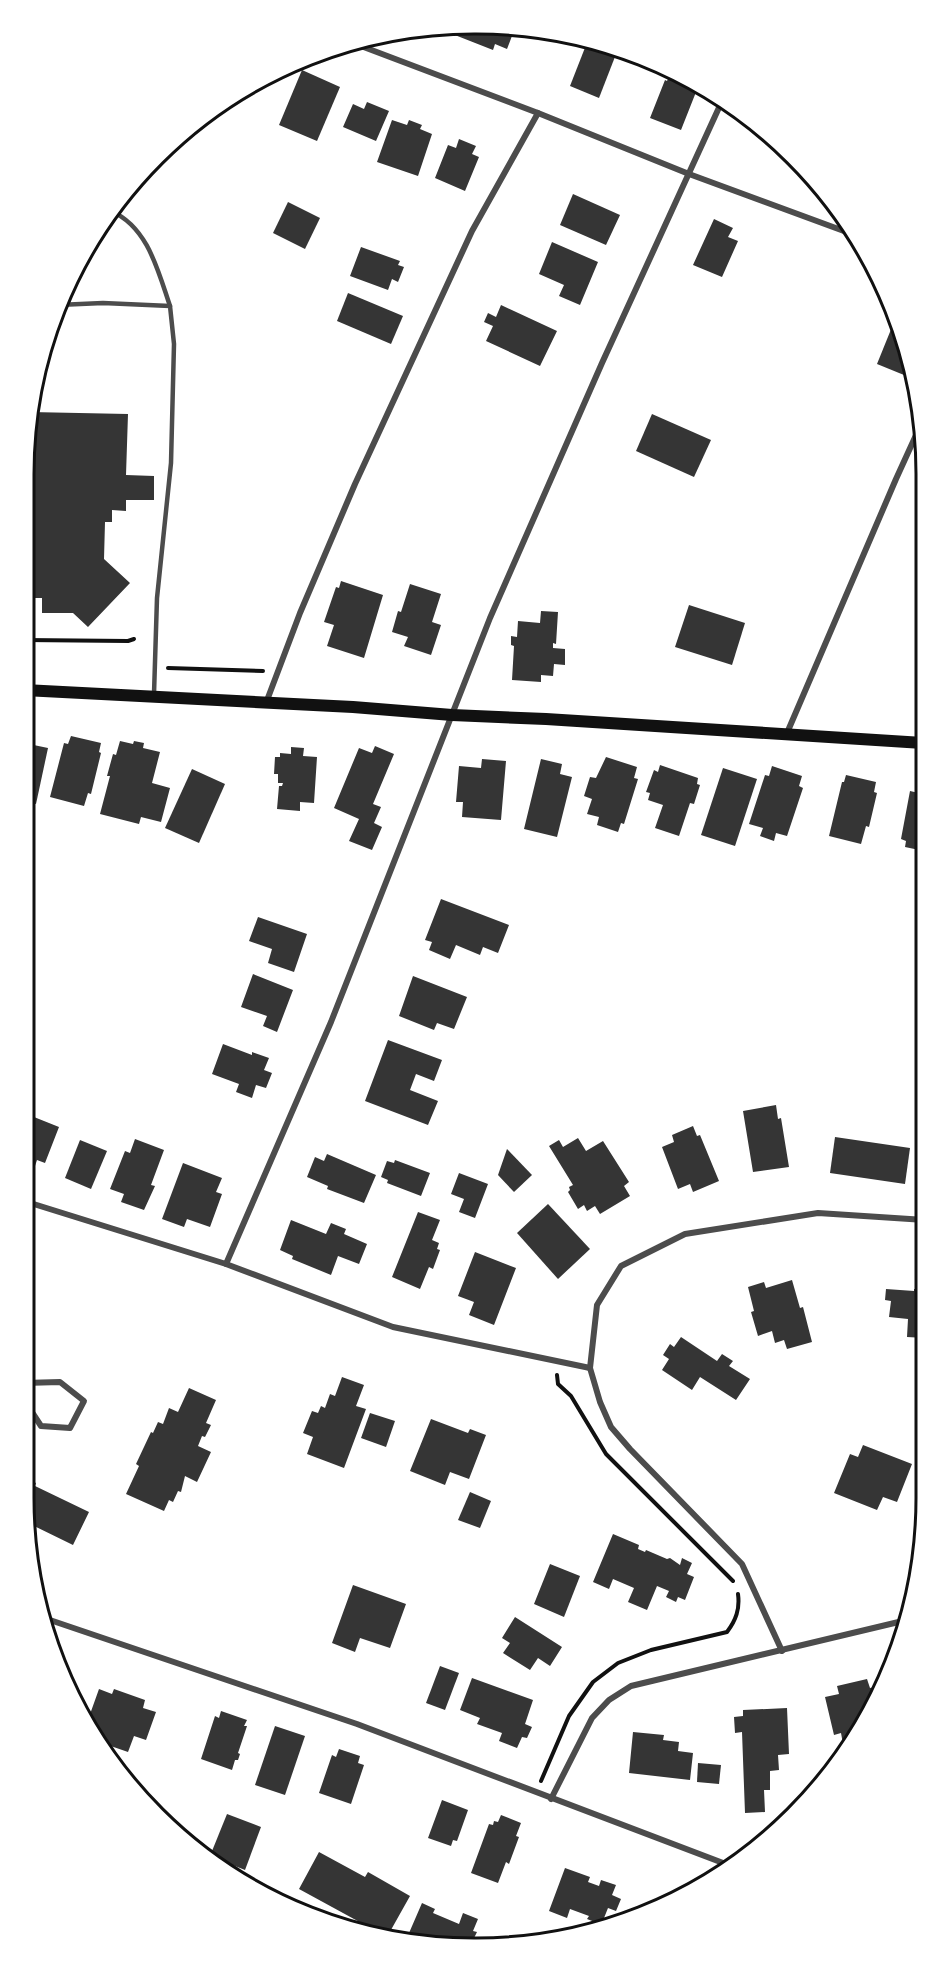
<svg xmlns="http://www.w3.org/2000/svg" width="950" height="1972" font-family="'Public Sans',sans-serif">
  <rect width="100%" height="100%" fill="#fff"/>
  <g fill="#353535">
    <polygon points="475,24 515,28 507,49 495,44 493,50 437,28"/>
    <polygon points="588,40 618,49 599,98 570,86"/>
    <polygon points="302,70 340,87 317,141 279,125"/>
    <polygon points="671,72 698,87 681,130 650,118 665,80 667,81"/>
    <polygon points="227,99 220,116 210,112 225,100"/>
    <polygon points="367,102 389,111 376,141 343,127 353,104 364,109"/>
    <polygon points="392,120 407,125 409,120 422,125 420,129 432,134 418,176 377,162"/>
    <polygon points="459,139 476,146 472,154 479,157 465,191 435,178 448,145 456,148"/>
    <polygon points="573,194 620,215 606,245 560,225"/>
    <polygon points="288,202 320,218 305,249 273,233"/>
    <polygon points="714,219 733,228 728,237 738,241 722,277 693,265"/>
    <polygon points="552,242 598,262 580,305 559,296 564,285 539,274"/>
    <polygon points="361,247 400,261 398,265 404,267 398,282 392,279 388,290 350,276"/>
    <polygon points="348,293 403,316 391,344 337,321"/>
    <polygon points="501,305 557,331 540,366 486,341 493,326 484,322 488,313 496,317"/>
    <polygon points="896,317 908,364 904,375 877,364"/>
    <polygon points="30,412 128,414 126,475 154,476 154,500 126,500 126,511 112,510 112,522 105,522 104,559 130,583 88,627 73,613 42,613 42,598 24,598 24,475 28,478"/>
    <polygon points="652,414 711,440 694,477 636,451"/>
    <polygon points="341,581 383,595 364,658 327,646 334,625 324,622 336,587 339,588"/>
    <polygon points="410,584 441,594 432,622 441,625 431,655 404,646 408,637 392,632 398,611 401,612"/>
    <polygon points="689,605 745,623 732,665 675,647"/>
    <polygon points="541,611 558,612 556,644 553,643 553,648 565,649 565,665 554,664 553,676 541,675 541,682 512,680 514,646 511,645 511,636 517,637 518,621 540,623"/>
    <polygon points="71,736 101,743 99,752 101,753 91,794 88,793 84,806 50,797 64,743 68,744"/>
    <polygon points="120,741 133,744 134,741 144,743 143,748 160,752 152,783 170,788 161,822 141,817 139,824 100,814 110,776 107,776 113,754 116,755"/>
    <polygon points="24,743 48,748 36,804 24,801"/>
    <polygon points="375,746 394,754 373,804 381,807 374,823 382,827 372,850 349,841 359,819 334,808 359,748 372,753"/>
    <polygon points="291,747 304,748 303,756 317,757 314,803 300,802 300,811 277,809 279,786 282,786 283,783 278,783 278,774 274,774 275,757 280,757 280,753 291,754"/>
    <polygon points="606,757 637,767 634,778 638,779 624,824 621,823 618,832 597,825 599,817 587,814 592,799 584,796 590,777 596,778"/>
    <polygon points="482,759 506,761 501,820 462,817 463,802 456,802 459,766 481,768"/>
    <polygon points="541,759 562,764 560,774 572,777 557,837 524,829"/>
    <polygon points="660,765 698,778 697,784 700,785 694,804 690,803 679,836 655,828 663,805 648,800 650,793 646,792 654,770 658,772"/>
    <polygon points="772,766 802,776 799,786 803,788 787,836 776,833 774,841 760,836 763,828 749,824 765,775 769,776"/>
    <polygon points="723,768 757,779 735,846 701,835"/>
    <polygon points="192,769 225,784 199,843 165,828"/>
    <polygon points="846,775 876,782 874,792 877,793 869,827 866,826 861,844 829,836 842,782 844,782"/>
    <polygon points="910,791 923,794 924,851 905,847 906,841 901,839"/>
    <polygon points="441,899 509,925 498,953 483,947 480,955 456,945 450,959 429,950 432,942 425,940"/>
    <polygon points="258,917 307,934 294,972 268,963 272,949 249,941"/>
    <polygon points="253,974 293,990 277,1032 263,1026 267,1016 241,1007"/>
    <polygon points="413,976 467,997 454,1029 437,1023 434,1030 399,1016"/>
    <polygon points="388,1040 442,1060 434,1081 416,1074 410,1090 438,1101 428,1125 365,1101"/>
    <polygon points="223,1044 252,1055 252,1052 269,1058 264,1070 272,1073 266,1088 256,1085 252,1098 236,1092 239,1084 212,1074"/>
    <polygon points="776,1105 778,1119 781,1118 789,1167 753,1172 743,1111"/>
    <polygon points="29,1115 59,1127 45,1163 37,1160 35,1166 24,1161 27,1155 24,1154 24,1128"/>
    <polygon points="693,1126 697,1136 700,1135 719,1181 693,1192 690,1184 678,1189 662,1147 674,1142 672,1135"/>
    <polygon points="835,1137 910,1148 905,1184 830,1173"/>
    <polygon points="578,1138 586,1151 603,1141 629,1182 624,1186 630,1196 600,1214 595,1206 587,1211 584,1205 578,1209 568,1192 570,1190 569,1187 573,1185 549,1146 559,1140 563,1147"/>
    <polygon points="135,1139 164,1150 151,1185 155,1186 144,1210 121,1202 124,1194 110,1189 125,1151 130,1153"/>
    <polygon points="80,1140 107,1151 91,1189 65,1178"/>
    <polygon points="507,1149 532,1175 514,1192 498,1175"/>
    <polygon points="327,1154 376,1175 364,1203 327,1189 328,1186 307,1177 315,1157 324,1161"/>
    <polygon points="395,1160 430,1173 421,1196 387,1183 388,1180 381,1177 387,1161 394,1163"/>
    <polygon points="183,1163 222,1178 216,1192 222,1194 210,1227 187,1219 184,1227 162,1219"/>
    <polygon points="459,1173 488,1184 475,1218 459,1212 464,1199 451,1194"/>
    <polygon points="548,1204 590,1249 558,1279 517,1233"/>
    <polygon points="418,1212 440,1220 432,1240 439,1243 437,1249 440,1250 433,1269 429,1267 420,1289 392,1277"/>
    <polygon points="291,1220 326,1234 331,1223 346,1229 344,1234 367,1244 359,1264 338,1256 331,1275 292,1259 293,1256 280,1250"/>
    <polygon points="475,1252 516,1268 494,1325 469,1315 474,1302 458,1296"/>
    <polygon points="792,1280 800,1308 803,1307 812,1342 787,1349 784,1340 775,1343 772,1331 758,1336 751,1312 754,1311 748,1287 764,1282 766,1288"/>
    <polygon points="886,1289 914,1291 914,1289 925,1290 925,1338 907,1337 908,1319 889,1317 891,1301 885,1300"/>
    <polygon points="681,1337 717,1361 722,1354 733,1361 729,1366 750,1379 736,1400 700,1377 692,1390 662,1370 669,1359 663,1355 670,1344 674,1347"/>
    <polygon points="342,1377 364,1385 356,1406 366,1409 344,1468 307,1454 313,1437 303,1433 312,1411 318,1413 321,1406 325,1408 330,1394 335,1396"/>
    <polygon points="189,1388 216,1400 206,1423 211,1425 205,1437 202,1436 198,1446 211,1452 197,1482 185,1476 181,1492 178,1491 173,1502 169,1500 164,1511 126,1494 139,1466 136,1464 151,1432 153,1433 158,1422 163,1424 169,1408 178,1412"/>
    <polygon points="370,1413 395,1421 386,1447 361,1438"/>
    <polygon points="431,1419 468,1433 470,1429 486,1435 469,1479 450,1472 445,1485 410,1471"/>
    <polygon points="863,1445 912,1464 897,1502 883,1497 877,1510 834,1493 850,1454 858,1457"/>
    <polygon points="24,1477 36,1483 35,1486 89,1512 73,1545 28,1523 24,1497"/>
    <polygon points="470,1492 491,1501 480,1528 458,1520"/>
    <polygon points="613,1534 639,1545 638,1549 645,1552 646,1550 667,1559 670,1558 680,1565 682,1558 692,1563 687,1574 694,1577 685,1600 678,1597 676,1602 666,1597 669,1591 657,1586 647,1610 628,1602 634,1588 613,1579 609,1589 593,1582"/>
    <polygon points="550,1564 580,1576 564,1617 534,1604"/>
    <polygon points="353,1585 406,1604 390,1648 360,1638 355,1652 332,1643"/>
    <polygon points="515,1617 562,1647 550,1666 538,1658 530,1670 503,1653 510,1643 502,1638"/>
    <polygon points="440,1666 459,1673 445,1710 426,1703"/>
    <polygon points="472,1678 533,1700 525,1724 532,1727 527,1738 522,1737 517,1748 499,1741 502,1733 477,1724 480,1718 460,1710"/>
    <polygon points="867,1679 870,1688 876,1687 878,1692 846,1743 843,1744 841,1733 834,1735 825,1697 839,1694 837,1686"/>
    <polygon points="99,1689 112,1694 114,1689 145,1700 143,1708 156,1712 146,1740 134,1736 128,1752 102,1743 90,1721 91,1718 89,1717"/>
    <polygon points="787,1708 789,1754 778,1755 779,1770 770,1771 770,1790 764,1790 765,1812 745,1813 742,1732 735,1733 734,1717 743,1716 743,1710"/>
    <polygon points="221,1711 247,1720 244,1726 247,1726 238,1753 240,1754 238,1760 235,1760 232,1770 201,1759 215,1716 219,1718"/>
    <polygon points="275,1726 305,1736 285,1795 255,1785"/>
    <polygon points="633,1732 664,1735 663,1740 679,1742 678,1751 693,1753 690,1780 629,1773"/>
    <polygon points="339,1749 360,1756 358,1763 364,1765 351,1804 319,1793 332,1755 336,1757"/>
    <polygon points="698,1763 721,1765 719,1784 697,1782"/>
    <polygon points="442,1800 468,1810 457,1841 453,1840 451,1846 428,1838"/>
    <polygon points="227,1814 261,1827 245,1870 210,1856"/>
    <polygon points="501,1815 521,1823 516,1836 519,1837 509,1864 506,1862 498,1883 471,1873 489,1824 493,1825 494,1821 498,1822"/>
    <polygon points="319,1852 365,1877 368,1872 410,1896 387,1937 299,1889"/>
    <polygon points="565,1868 590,1877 588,1882 599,1886 601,1880 616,1885 612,1895 621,1899 616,1911 608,1908 602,1923 600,1924 587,1919 589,1916 570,1909 567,1918 549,1911"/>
    <polygon points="422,1903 435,1909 433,1913 459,1924 463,1913 478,1919 473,1931 477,1932 472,1942 406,1940"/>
  </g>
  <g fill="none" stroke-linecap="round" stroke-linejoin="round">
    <g stroke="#111" stroke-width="4">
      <polyline points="24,640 128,641 134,639"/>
      <polyline points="168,668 263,671"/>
      <polyline points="557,1375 558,1384 571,1396 606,1454 733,1581"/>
      <path d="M541,1781l28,-65 24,-34 25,-19 33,-13 76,-18c9,-12 13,-23 11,-38"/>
    </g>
    <g stroke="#4c4c4c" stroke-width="4.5">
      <path d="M111,211c37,16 47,60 59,95"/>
      <polyline points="58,305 103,303 170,306 174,344 171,463 157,598 154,694"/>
    </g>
    <g stroke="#4c4c4c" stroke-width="6">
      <polyline points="353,43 538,113 689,174 852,234"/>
      <polyline points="266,703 300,613 355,484 472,231 538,113"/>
      <polyline points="787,733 896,479 922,422"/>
      <polyline points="24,1201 226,1264 393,1327 590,1368"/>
      <polyline points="226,1264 331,1022 490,618 602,363 722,101"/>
      <polyline points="24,1400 41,1426 70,1428 84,1401 60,1382 24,1383"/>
      <polyline points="44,1618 357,1724 731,1866"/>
      <polyline points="782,1651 742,1564 630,1449 611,1427 600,1402 590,1368 597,1305 621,1266 685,1234 818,1213 925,1220"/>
      <polyline points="551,1799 592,1718 609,1700 631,1686 907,1620"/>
    </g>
    <polyline stroke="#111" stroke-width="12" points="24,690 353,707 452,715 546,719 923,743"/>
  </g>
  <path d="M0 0H950V1972H0ZM474 34H476A440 440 0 0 1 916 474V1498A440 440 0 0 1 476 1938H474A440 440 0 0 1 34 1498V474A440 440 0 0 1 474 34Z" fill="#fff" fill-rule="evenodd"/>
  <path fill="none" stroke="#111" stroke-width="3" d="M474 34H476A440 440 0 0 1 916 474V1498A440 440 0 0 1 476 1938H474A440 440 0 0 1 34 1498V474A440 440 0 0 1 474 34Z"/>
</svg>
